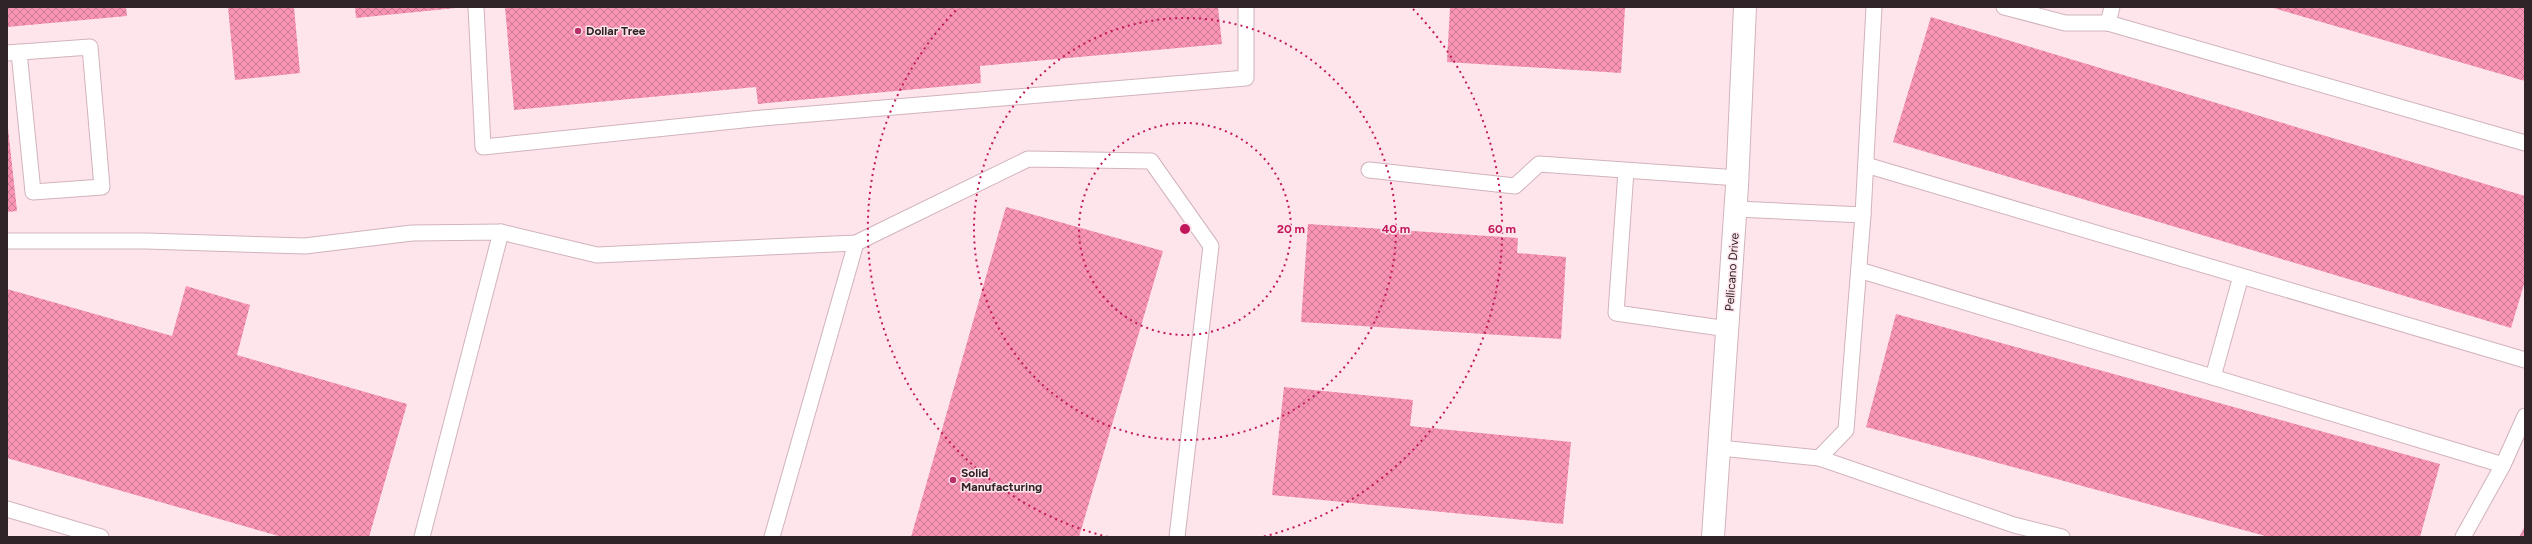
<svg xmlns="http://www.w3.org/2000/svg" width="2532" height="544" font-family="Figtree,sans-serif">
  <defs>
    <pattern id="building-cross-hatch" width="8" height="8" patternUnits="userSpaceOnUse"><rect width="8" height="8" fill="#f994b4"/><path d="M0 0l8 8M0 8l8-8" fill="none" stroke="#ca7992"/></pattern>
  </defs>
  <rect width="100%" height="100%" fill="#fee5ec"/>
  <g fill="url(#building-cross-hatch)">
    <polygon points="7,7 126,7 127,16 7,27"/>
    <polygon points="228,7 294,7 300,73 235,80"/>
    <polygon points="355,7 456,7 456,8 356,18"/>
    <polygon points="505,7 1218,7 1222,44 980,66 981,83 758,104 756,87 514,110"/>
    <polygon points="1450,7 1625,8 1621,73 1447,62"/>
    <polygon points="2270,7 2525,7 2525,81"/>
    <polygon points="1931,17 2525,196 2525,281 2511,328 1893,142"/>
    <polygon points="7,119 17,211 7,212"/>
    <polygon points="1006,207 1163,251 1079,537 911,537"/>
    <polygon points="1308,224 1518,238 1517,253 1566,257 1561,339 1301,322"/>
    <polygon points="186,286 250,305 237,355 407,404 369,537 282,537 7,458 7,289 172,336"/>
    <polygon points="1896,314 2440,464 2420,537 2269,537 1866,427"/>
    <polygon points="1284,387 1413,400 1410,426 1571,442 1563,524 1272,495"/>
    <polygon points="2525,526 2525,537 2519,537"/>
  </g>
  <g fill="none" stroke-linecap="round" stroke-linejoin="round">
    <g stroke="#d1b3bb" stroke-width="17">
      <g id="lane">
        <polyline points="476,7 483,147 762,118 1246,78 1246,7"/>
        <polyline points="2004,7 2065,23 2108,23 2112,7"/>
        <polyline points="2108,23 2525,143"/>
        <polyline points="7,53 90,47 102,187 33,192 19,52"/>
        <polyline points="1866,165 2525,360"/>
        <polyline points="1369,170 1515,186 1539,164 1738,178"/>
        <polyline points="1626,171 1616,313 1728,329"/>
        <polyline points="1736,209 1863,215"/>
        <polyline points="7,241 146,241 305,246 412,233 501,232 597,255 856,243 1028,159 1151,161 1211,246 1177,537"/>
        <polyline points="1859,270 2503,465 2525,416"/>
        <polyline points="2213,377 2241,276"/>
        <polyline points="1720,448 1819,458 1846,430 1863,215 1874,7"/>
        <polyline points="1819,458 2014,525 2062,537"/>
        <polyline points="7,509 101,537"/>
        <polyline points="422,537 501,232"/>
        <polyline points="772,537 856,243"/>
        <polyline points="2463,537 2503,465"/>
      </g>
    </g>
    <g stroke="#d1b3bb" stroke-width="24">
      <polyline id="secondary" points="1713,537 1737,186 1745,7"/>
    </g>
    <use href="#lane" stroke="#fff" stroke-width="15"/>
    <use href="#secondary" stroke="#fff" stroke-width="22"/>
  </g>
  <g fill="none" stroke="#c2185b" stroke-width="2" stroke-dasharray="2 4">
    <circle cx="1185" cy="229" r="106"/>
    <circle cx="1185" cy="229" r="211"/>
    <path d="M1108 537A317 317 0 0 1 957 9M1413 9A317 317 0 0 1 1262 537"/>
  </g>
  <g fill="#b92e69" stroke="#fee5ec" stroke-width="1.5">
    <circle cx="578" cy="31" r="4"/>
    <circle cx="953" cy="480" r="4"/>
  </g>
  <g text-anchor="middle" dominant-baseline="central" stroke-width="3" stroke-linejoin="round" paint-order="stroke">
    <g font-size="12" font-weight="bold" fill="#302428" stroke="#fee5ec" text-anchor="start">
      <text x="586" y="31">Dollar Tree</text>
      <text x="961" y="473">Solid<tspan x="961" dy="14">Manufacturing</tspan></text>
    </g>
    <g font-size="12" fill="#302428" stroke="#fee5ec">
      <text transform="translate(1732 272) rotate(-86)">Pellicano Drive</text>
    </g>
  </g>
  <circle cx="1185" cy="229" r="6" fill="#c2185b" stroke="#fee5ec" stroke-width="2"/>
  <g font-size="12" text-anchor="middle" font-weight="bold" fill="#c2185b" stroke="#fee5ec" stroke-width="3" stroke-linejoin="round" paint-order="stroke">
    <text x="1291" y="233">20 m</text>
    <text x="1396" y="233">40 m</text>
    <text x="1502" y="233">60 m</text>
  </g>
  <rect width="2532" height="544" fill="none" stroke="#302428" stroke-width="16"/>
</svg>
